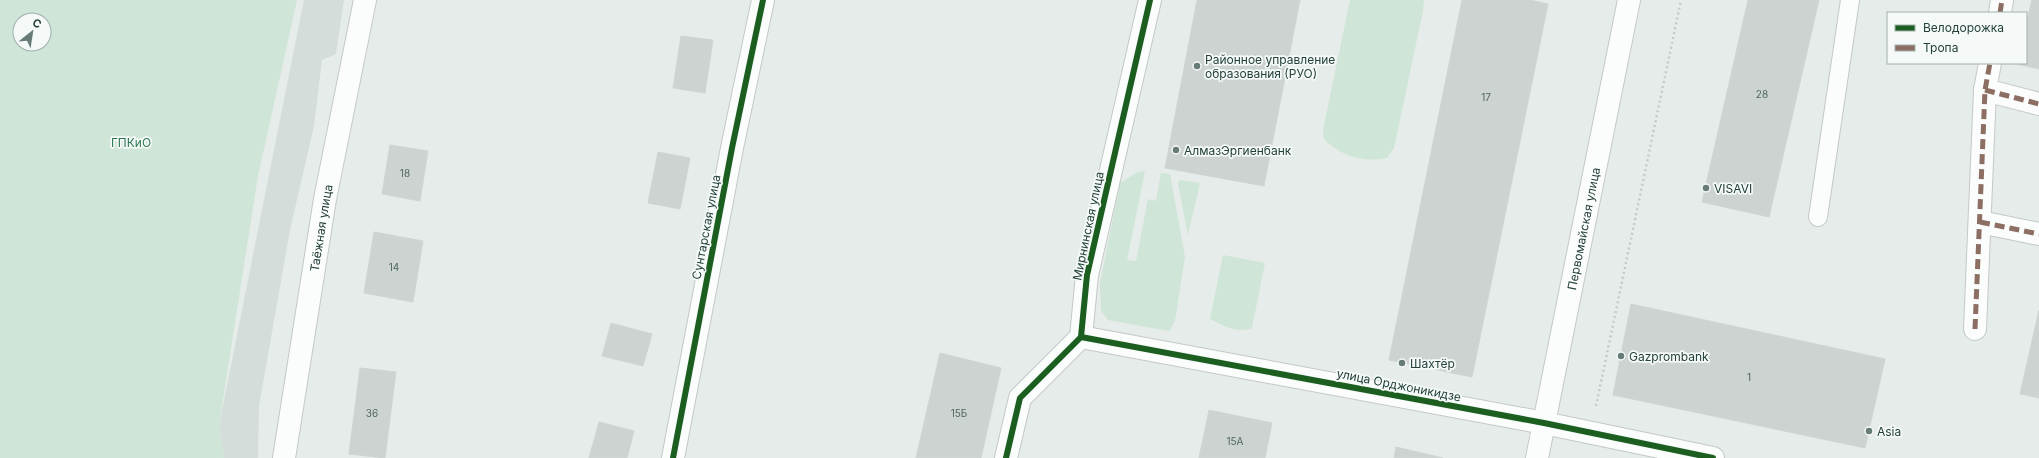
<svg xmlns="http://www.w3.org/2000/svg" width="2039" height="458" font-family="Inter,sans-serif">
  <rect width="100%" height="100%" fill="#e6ece9"/>
  <polygon fill="#d4ddda" points="304,0 344,0 336,54 322,60 314,126 290,230 259,406 258,458 224,458 219,425"/>
  <g fill="#cfe5d7" fill-rule="evenodd">
    <path d="M0,0h297l-39,176 -39,249 5,33h-224zM20,20h24v24h-24z"/>
    <path d="M1350,0h74l-1,11 -29,137 -7,10c-24,5 -46,-2 -63,-19l-1,-9z"/>
    <polygon points="1145,171 1127,260 1136,261 1148,199 1156,201 1161,173 1170,174 1185,257 1175,321 1169,331 1108,320 1101,311 1100,283 1120,183 1138,172"/>
    <polygon points="1180,180 1200,183 1188,235 1178,183"/>
    <path d="M1223,255l42,8 -13,65c-15,6 -28,-2 -42,-9z"/>
  </g>
  <g fill="#cdd3d1" stroke="#cfd5d2">
    <polygon points="1197,0 1300,0 1264,186 1165,168"/>
    <polygon points="1462,0 1530,0 1548,4 1472,377 1389,360"/>
    <polygon points="1748,0 1819,0 1769,217 1702,202"/>
    <polygon points="2032,0 2039,0 2039,69 2017,64 2026,63 2026,25"/>
    <polygon points="681,36 713,40 705,93 673,88"/>
    <polygon points="390,145 428,151 420,201 382,194"/>
    <polygon points="658,152 690,158 680,209 648,203"/>
    <polygon points="374,232 423,241 413,302 364,293"/>
    <polygon points="1631,304 1885,359 1865,448 1613,395"/>
    <polygon points="2039,310 2039,398 2020,394"/>
    <polygon points="611,323 652,334 643,366 602,356"/>
    <polygon points="940,353 1001,368 981,458 916,458"/>
    <polygon points="360,368 396,372 385,458 349,454"/>
    <polygon points="1209,410 1272,423 1265,458 1199,458"/>
    <polygon points="599,422 634,431 627,458 589,458"/>
    <polygon points="1396,447 1443,458 1394,458"/>
  </g>
  <g fill="none" stroke-linecap="round" stroke-linejoin="round">
    <g stroke="#c3c9c6" stroke-width="20">
      <polyline id="lane" points="1818,217 1850,0"/>
    </g>
    <g stroke="#c3c9c6" stroke-width="24">
      <g id="street">
        <polyline points="2000,13 2002,0"/>
        <polyline points="1985,90 2039,104"/>
        <polyline points="1980,222 2039,234"/>
        <polyline points="1975,329 1985,90 1990,63"/>
        <polyline points="1081,337 1544,423"/>
        <path id="s1" d="M284,458l41,-259 40,-199"/>
        <polyline points="673,458 732,148 763,0"/>
        <polyline points="1006,458 1020,398 1081,337 1087,275 1150,0"/>
      </g>
    </g>
    <g stroke="#c2c9c7" stroke-width="24">
      <g id="secondary">
        <polyline points="1544,423 1713,458"/>
        <path id="s2" d="M1537,458l92,-458"/>
      </g>
    </g>
    <polyline stroke="#c2cbc9" stroke-width="2.5" stroke-dasharray="2 3" stroke-linecap="butt" points="1596,406 1681,0"/>
    <use href="#lane" stroke="#fbfcfc" stroke-width="18"/>
    <use href="#street" stroke="#fbfcfc" stroke-width="22"/>
    <use href="#secondary" stroke="#fbfcfc" stroke-width="22"/>
    <g stroke="#8d6e63" stroke-width="5" stroke-dasharray="10 5" stroke-linecap="butt">
      <polyline points="2000,13 2002,0"/>
      <polyline points="1985,90 2039,104"/>
      <polyline points="1980,222 2039,234"/>
      <polyline points="1975,329 1985,90 1990,63"/>
    </g>
    <g stroke="#f5faf8" stroke-width="8">
      <g id="cycleway">
        <polyline points="1081,337 1544,423 1713,458"/>
        <polyline points="673,458 732,148 763,0"/>
        <polyline points="1006,458 1020,398 1081,337 1087,275 1150,0"/>
      </g>
    </g>
    <use href="#cycleway" stroke="#1b5e20" stroke-width="6"/>
  </g>
  <g fill="#677c78" stroke="#f5faf8" stroke-width="1.5">
    <circle cx="1197" cy="66" r="4"/>
    <circle cx="1176" cy="150" r="4"/>
    <circle cx="1706" cy="188" r="4"/>
    <circle cx="1621" cy="356" r="4"/>
    <circle cx="1402" cy="363" r="4"/>
    <circle cx="1869" cy="431" r="4"/>
  </g>
  <g text-anchor="middle" dominant-baseline="central" stroke-width="3.5" stroke-linejoin="round" paint-order="stroke">
    <g font-size="10" fill="#4e6661">
      <text x="1762" y="94">28</text>
      <text x="1486" y="97">17</text>
      <text x="405" y="173">18</text>
      <text x="394" y="267">14</text>
      <text x="1749" y="377">1</text>
      <text x="372" y="413">36</text>
      <text x="959" y="413">15Б</text>
      <text x="1235" y="441">15А</text>
    </g>
    <g font-size="12" fill="#23403b" stroke="#f5faf8" text-anchor="start">
      <text x="1205" y="59">Районное управление<tspan x="1205" dy="14">образования (РУО)</tspan></text>
      <text x="1184" y="150">АлмазЭргиенбанк</text>
      <text x="1714" y="188">VISAVI</text>
      <text x="1629" y="356">Gazprombank</text>
      <text x="1410" y="363">Шахтёр</text>
      <text x="1877" y="431">Asia</text>
    </g>
    <g font-size="12" fill="#2c7851" stroke="#f5faf8">
      <text x="131" y="142">ГПКиО</text>
    </g>
    <g font-size="12" fill="#23403b" stroke="#f5faf8">
      <text transform="translate(1088 226) rotate(-78)">Мирнинская улица</text>
      <text transform="translate(706 227) rotate(-79)">Сунтарская улица</text>
      <text stroke="none"><textPath href="#s1" startOffset="233">Таёжная улица</textPath></text>
      <text stroke="none"><textPath href="#s2" startOffset="234">Первомайская улица</textPath></text>
      <text transform="translate(1399 385) rotate(11)">улица Орджоникидзе</text>
    </g>
  </g>
  <rect x="1887" y="12" width="140" height="52" fill="#f5faf8" stroke="#a1b0ac"/>
  <rect x="1895" y="25" width="20" height="6" fill="#1b5e20" stroke="#a1b0ac"/>
  <text x="1923" y="32" font-size="12" fill="#23403b">Велодорожка</text>
  <rect x="1895" y="45" width="20" height="6" fill="#8d6e63" stroke="#a1b0ac"/>
  <text x="1923" y="52" font-size="12" fill="#23403b">Тропа</text>
  <g transform="translate(32 32) rotate(30)"><circle r="19" fill="#f5faf8" stroke="#a1b0ac"/>
  <path d="M0-3L7 15L0 10L-7 15Z" fill="#677c78"/>
  <text y="-6" font-size="11" font-weight="bold" text-anchor="middle" fill="#23403b">С</text>
  </g>
</svg>
